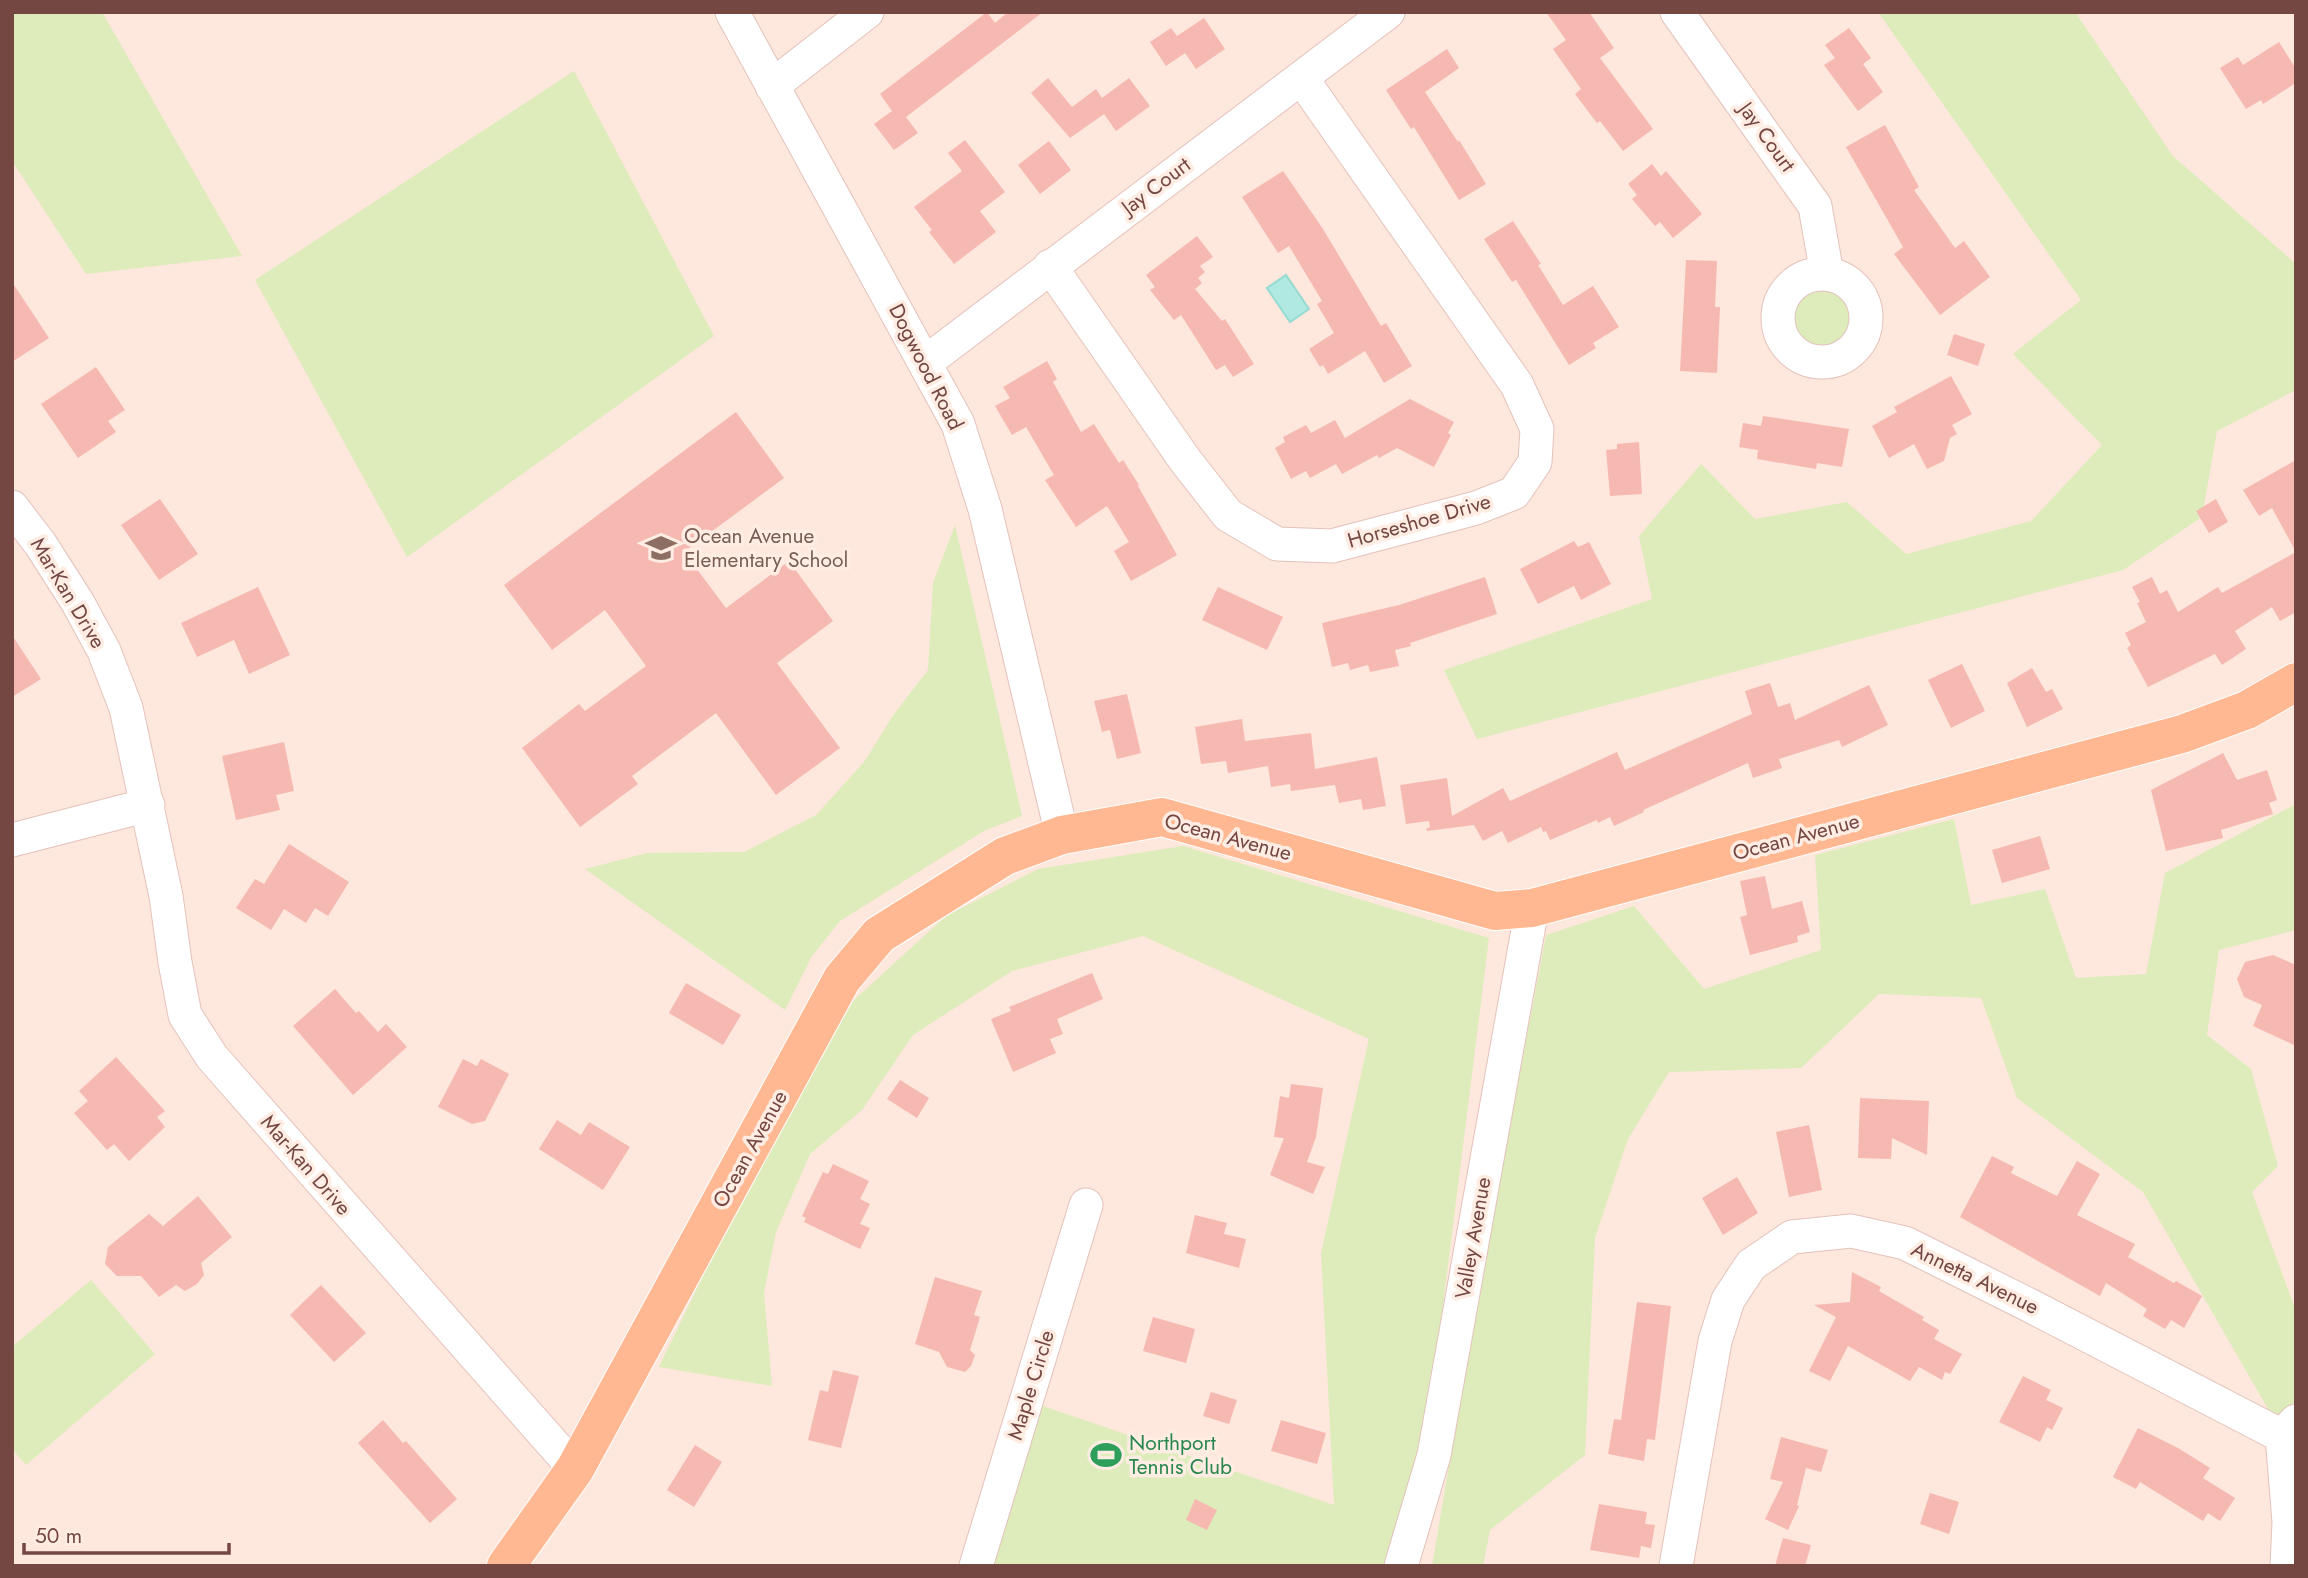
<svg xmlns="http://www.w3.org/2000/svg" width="2308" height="1578" font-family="Jost,sans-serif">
  <rect width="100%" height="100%" fill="#fee7dc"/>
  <g fill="#ddecba">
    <polygon points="12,12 102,12 242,256 86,274 12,161"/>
    <polygon points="1878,12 2075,12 2173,156 2296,264 2296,390 2217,431 2202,517 2123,570 1477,739 1444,670 1652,599 1639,536 1701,464 1755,519 1847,502 1906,554 2031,521 2102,445 2013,354 2081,300"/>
    <polygon points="574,71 714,336 407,557 255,280"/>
    <circle cx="1820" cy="317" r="38"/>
    <polygon points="955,525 1022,816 984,831 840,921 812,956 785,1010 585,869 647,853 744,852 816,815 864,762 894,714 928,670 933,583"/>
    <polygon points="2296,804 2296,930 2219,950 2207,1035 2251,1069 2278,1166 2252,1192 2296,1311 2296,1401 2275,1421 2143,1192 2017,1098 1981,998 1879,994 1801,1068 1669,1072 1628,1139 1595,1238 1585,1455 1490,1530 1483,1566 1432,1566 1479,1289 1546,935 1634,906 1704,989 1821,950 1815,855 1954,819 1971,905 2045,889 2076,978 2146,974 2165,873"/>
    <polygon points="1183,846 1489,938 1424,1457 1392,1566 994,1566 1040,1405 1334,1505 1321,1253 1369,1039 1143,936 1012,971 913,1035 862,1110 810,1154 776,1232 764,1293 772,1386 659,1367 781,1114 855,999 946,916 1038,869"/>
    <polygon points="91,1280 155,1354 26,1465 12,1449 12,1347"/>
  </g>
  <polygon fill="#b0e9e1" stroke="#95dbd2" stroke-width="2" points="1286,275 1309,309 1290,322 1267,288"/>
  <g fill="#f6b9b1">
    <polygon points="987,12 995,23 1008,12 1043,12 906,117 918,133 894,150 874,124 892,111 880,94"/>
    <polygon points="1546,12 1589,12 1614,48 1600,58 1653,129 1623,151 1600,121 1597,123 1575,94 1581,89 1553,49 1566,40"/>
    <polygon points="1204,18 1225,49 1196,69 1185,53 1166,66 1150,42 1171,28 1177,36"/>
    <polygon points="1849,28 1871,58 1863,64 1883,92 1858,111 1824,65 1835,58 1825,45"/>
    <polygon points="2279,42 2296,69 2296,83 2263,104 2261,100 2246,109 2220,68 2238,57 2243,65"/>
    <polygon points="1447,49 1459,68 1425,92 1458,142 1459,140 1486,184 1459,200 1414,127 1411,129 1386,90"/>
    <polygon points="1048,78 1072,107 1096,89 1102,98 1129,78 1150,106 1116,131 1104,114 1070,138 1031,93"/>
    <polygon points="1885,125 1919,187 1914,190 1955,248 1964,241 1990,277 1940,315 1894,254 1903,247 1846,147"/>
    <polygon points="965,140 1005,192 980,211 996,232 954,264 929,232 932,230 914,207 962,171 948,153"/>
    <polygon points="1049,141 1071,170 1040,194 1018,165"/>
    <polygon points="1652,164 1661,176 1666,171 1702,214 1673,238 1660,222 1655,226 1632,199 1637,195 1628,184"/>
    <polygon points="1283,171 1323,229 1381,326 1386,323 1412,366 1384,383 1365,351 1328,374 1323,365 1320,367 1309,349 1334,333 1317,304 1322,301 1289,246 1278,253 1242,197"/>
    <polygon points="1513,221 1541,264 1538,265 1563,305 1593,286 1619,327 1593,343 1596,348 1569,365 1516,280 1512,282 1484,239"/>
    <polygon points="1197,236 1213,257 1200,266 1205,272 1198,278 1202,283 1195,289 1222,321 1225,319 1254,364 1233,377 1225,365 1216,370 1181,315 1174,320 1150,290 1155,287 1146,275"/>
    <polygon points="1686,260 1717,261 1715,307 1720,307 1717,373 1680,371"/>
    <polygon points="12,282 49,338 12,362"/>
    <polygon points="1954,334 1985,344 1978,366 1947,355"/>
    <polygon points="1047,361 1057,379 1053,382 1081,432 1094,424 1119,463 1123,460 1139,485 1138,486 1177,555 1131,581 1114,551 1129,542 1107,506 1076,527 1045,480 1054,475 1026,427 1012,435 995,406 1010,398 1003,387"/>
    <polygon points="96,367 125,410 108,421 116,432 78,458 41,404"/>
    <polygon points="1951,376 1972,414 1952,425 1957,434 1950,438 1944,461 1927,469 1914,444 1889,458 1872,426 1897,412 1894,407"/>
    <polygon points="1410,399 1454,422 1448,433 1451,435 1434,467 1397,448 1379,458 1377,455 1342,474 1336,464 1310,478 1306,471 1291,479 1275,448 1285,442 1283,437 1306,425 1311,433 1335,420 1345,438"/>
    <polygon points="736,412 784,478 684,552 726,608 789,561 833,621 777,663 840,748 776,795 716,713 632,776 638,784 580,827 522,748 579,704 585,711 646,666 605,610 552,650 504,585"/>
    <polygon points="1763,416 1849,429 1842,467 1817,463 1816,469 1757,459 1758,450 1739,447 1743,423 1761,426"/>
    <polygon points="1639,442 1642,494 1610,496 1606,450 1617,449 1617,444"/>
    <polygon points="2296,460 2296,612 2280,621 2272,607 2235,631 2246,649 2222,665 2215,654 2148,687 2127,648 2131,645 2125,633 2146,622 2137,603 2140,602 2132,587 2152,577 2160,594 2167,590 2178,612 2218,587 2222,593 2296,552 2272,508 2259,516 2243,490"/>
    <polygon points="160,499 198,554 159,580 121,525"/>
    <polygon points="2216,499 2228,522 2209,533 2196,511"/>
    <polygon points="1574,541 1578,547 1589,542 1611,584 1581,600 1574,586 1538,604 1520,569"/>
    <polygon points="1485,577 1497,614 1410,643 1411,646 1395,650 1399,666 1370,672 1368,665 1350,670 1348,663 1332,667 1322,623 1399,605"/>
    <polygon points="258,587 290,655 249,674 234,640 197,657 181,623"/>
    <polygon points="1218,587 1283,617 1267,650 1202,620"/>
    <polygon points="12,635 41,679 12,697"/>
    <polygon points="1962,664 1985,711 1951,728 1928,680"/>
    <polygon points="2032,668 2046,692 2052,689 2063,709 2027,727 2007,683"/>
    <polygon points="1770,683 1778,707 1790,703 1795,720 1869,685 1888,725 1842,747 1839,740 1779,759 1782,768 1753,778 1748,763 1643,810 1644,812 1614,826 1610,817 1598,823 1597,820 1550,840 1546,831 1543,832 1541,827 1508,843 1502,831 1483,841 1474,825 1427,831 1426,829 1430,827 1429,821 1406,824 1400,785 1447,778 1452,816 1503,788 1510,801 1617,752 1625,770 1752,714 1745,691"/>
    <polygon points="1127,694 1141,753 1117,759 1110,730 1102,732 1094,701"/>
    <polygon points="1242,719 1245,741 1311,733 1315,769 1377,757 1386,806 1363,810 1361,799 1339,803 1335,785 1291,791 1290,784 1271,787 1268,766 1228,773 1226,761 1201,764 1195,727"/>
    <polygon points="284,742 294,791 276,795 280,810 236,820 222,756"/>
    <polygon points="2223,753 2237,780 2267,770 2277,800 2269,803 2273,814 2221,830 2223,838 2166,851 2151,790"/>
    <polygon points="2040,836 2050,869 2002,883 1992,850"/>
    <polygon points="289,844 349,882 328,916 315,908 306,923 284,909 271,930 236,908 255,879 264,884"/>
    <polygon points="1765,876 1772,909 1802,901 1810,932 1797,936 1798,942 1750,955 1740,917 1747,915 1740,881"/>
    <polygon points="2273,955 2296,965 2296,1046 2253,1026 2262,1005 2244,997 2237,979 2245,962"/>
    <polygon points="1092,973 1103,999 1057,1019 1063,1034 1050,1039 1056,1053 1013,1072 991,1019 1011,1011 1009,1007"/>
    <polygon points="686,983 741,1015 723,1045 669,1013"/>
    <polygon points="335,989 356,1013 359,1011 378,1032 386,1024 407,1047 353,1095 293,1026"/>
    <polygon points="116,1057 165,1111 157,1117 165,1127 129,1161 114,1144 107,1150 74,1113 88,1101 79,1091"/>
    <polygon points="463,1059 477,1066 481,1059 509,1074 485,1121 472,1124 438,1107"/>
    <polygon points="900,1080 929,1098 917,1118 887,1099"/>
    <polygon points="1291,1084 1323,1088 1316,1137 1307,1162 1325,1167 1313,1194 1270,1175 1284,1138 1274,1137 1280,1096 1289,1098"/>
    <polygon points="1860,1098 1929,1101 1927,1155 1892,1138 1891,1159 1858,1158"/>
    <polygon points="557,1120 581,1135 589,1122 630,1147 603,1190 539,1149"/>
    <polygon points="1809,1125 1822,1190 1789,1197 1776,1132"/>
    <polygon points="1992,1156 2014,1167 2011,1173 2057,1196 2077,1161 2100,1174 2077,1215 2135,1244 2128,1257 2174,1283 2176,1281 2202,1296 2184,1328 2171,1320 2165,1329 2143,1316 2147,1309 2106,1283 2100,1296 1960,1217"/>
    <polygon points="833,1164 869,1181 860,1199 870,1204 860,1224 870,1228 860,1249 804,1222 806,1218 802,1216 823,1172 828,1174"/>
    <polygon points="1737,1177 1758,1213 1723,1235 1702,1198"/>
    <polygon points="198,1196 232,1237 201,1263 204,1275 197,1284 185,1291 176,1285 159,1297 141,1276 117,1276 105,1264 108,1247 149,1214 163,1226"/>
    <polygon points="1195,1215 1227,1223 1224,1234 1246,1239 1239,1268 1186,1253"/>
    <polygon points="1852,1272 1881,1287 1879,1291 1924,1317 1922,1320 1939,1330 1934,1339 1962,1354 1950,1374 1945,1372 1942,1380 1919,1367 1910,1381 1848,1346 1830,1381 1809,1371 1836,1317 1814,1305 1850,1302"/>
    <polygon points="935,1277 982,1291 974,1315 980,1317 970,1350 975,1355 971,1366 965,1372 947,1367 939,1352 915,1344"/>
    <polygon points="321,1285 366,1333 334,1362 290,1315"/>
    <polygon points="1637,1302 1671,1306 1655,1440 1647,1439 1644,1461 1608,1454 1614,1419 1621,1420"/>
    <polygon points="1153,1317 1195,1329 1186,1363 1143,1351"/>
    <polygon points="833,1370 859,1376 841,1448 808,1440 820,1390 828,1392"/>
    <polygon points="2023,1376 2051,1390 2046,1400 2063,1408 2052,1430 2047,1427 2040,1442 1999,1422"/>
    <polygon points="1211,1392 1237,1400 1229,1424 1203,1416"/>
    <polygon points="383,1420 403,1443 406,1441 457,1499 430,1523 358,1443"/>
    <polygon points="1281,1420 1326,1433 1317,1464 1271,1451"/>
    <polygon points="2138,1428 2178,1448 2210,1468 2203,1478 2235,1498 2220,1521 2208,1513 2203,1521 2140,1482 2136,1489 2113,1477"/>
    <polygon points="1781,1437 1828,1450 1821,1472 1806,1468 1797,1505 1799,1506 1788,1530 1765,1519 1783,1482 1770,1479"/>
    <polygon points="695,1445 722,1462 694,1507 667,1490"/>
    <polygon points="1930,1493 1959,1502 1949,1534 1920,1524"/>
    <polygon points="1195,1499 1217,1510 1207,1530 1186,1520"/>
    <polygon points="1599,1504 1647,1512 1645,1524 1655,1525 1651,1548 1641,1546 1639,1558 1590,1550"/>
    <polygon points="1783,1538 1811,1545 1805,1566 1775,1566"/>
  </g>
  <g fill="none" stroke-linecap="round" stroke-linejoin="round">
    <g stroke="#e4c2bb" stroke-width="35">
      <g id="minor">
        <polyline points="732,12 958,424 985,509 1062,835"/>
        <polyline points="1677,12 1815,206 1827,274"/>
        <polyline points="772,86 867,12"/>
        <polyline points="1050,266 1185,460 1228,515 1277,544 1332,546 1476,508 1514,493 1535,462 1537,429 1517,385 1302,79"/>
        <circle cx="1822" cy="318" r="44"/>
        <polyline points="926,362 1388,12"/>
        <polyline points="12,507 41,545 78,603 104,651 126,708 166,896 175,962 185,1015 212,1057 575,1469"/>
        <polyline points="12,840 148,805"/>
        <polyline points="976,1566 1086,1205"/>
        <polyline points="1401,1566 1434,1455 1532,908"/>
        <polyline points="1676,1566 1715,1341 1728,1300 1751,1265 1792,1237 1851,1231 1905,1243 2029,1305 2282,1436"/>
        <polyline points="2287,1566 2289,1522 2282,1436 2296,1421"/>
      </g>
    </g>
    <g stroke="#fff" stroke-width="40">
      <polyline id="major" points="506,1566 575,1469 842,979 879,935 1005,856 1062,835 1162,817 1495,911 1532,908 2182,734 2247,710 2296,682"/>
    </g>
    <use href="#minor" stroke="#fff" stroke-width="33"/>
    <use href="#major" stroke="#ffb892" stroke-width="38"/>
  </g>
  <defs>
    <g id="school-bare" transform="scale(2.415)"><path d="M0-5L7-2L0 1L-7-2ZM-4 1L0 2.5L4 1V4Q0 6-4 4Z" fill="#8d6e63" stroke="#ffede4" stroke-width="2.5" paint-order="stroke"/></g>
    <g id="stadium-bare" transform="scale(2.415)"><path d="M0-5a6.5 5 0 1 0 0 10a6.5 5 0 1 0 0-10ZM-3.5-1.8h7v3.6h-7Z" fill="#2e9e5b" stroke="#ffede4" stroke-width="2.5" paint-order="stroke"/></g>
  </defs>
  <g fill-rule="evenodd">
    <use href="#school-bare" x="661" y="548"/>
    <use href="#stadium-bare" x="1106" y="1455"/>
  </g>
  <g text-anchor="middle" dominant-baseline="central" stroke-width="7" stroke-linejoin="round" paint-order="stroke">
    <g font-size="21" fill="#754743" stroke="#ffede4">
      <text transform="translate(1767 137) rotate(54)">Jay Court</text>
      <text transform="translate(1156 186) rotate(-37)">Jay Court</text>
      <text transform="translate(926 367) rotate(63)">Dogwood Road</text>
      <text transform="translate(1419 521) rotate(-16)">Horseshoe Drive</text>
      <text transform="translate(68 593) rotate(59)">Mar-Kan Drive</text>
      <text transform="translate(1228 837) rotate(15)">Ocean Avenue</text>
      <text transform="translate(1796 837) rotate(-15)">Ocean Avenue</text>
      <text transform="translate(750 1149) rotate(-61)">Ocean Avenue</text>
      <text transform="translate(306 1165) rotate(49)">Mar-Kan Drive</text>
      <text transform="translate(1473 1238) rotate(-80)">Valley Avenue</text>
      <text transform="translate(1975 1278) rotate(26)">Annetta Avenue</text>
      <text transform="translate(1031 1385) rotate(-73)">Maple Circle</text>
    </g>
    <g font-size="21" fill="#785e54" stroke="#ffede4" text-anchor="start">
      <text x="684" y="536">Ocean Avenue<tspan x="684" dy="24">Elementary School</tspan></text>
    </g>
    <g font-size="21" fill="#27864d" stroke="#ffede4" text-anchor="start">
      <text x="1129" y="1443">Northport<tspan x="1129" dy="24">Tennis Club</tspan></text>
    </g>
  </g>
  <rect width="2308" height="1578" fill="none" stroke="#754743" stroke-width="28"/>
  <path d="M24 1543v10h205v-10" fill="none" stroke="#754743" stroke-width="3.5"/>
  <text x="35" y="1543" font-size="21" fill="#754743" stroke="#ffede4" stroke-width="5" paint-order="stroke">50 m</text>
</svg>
